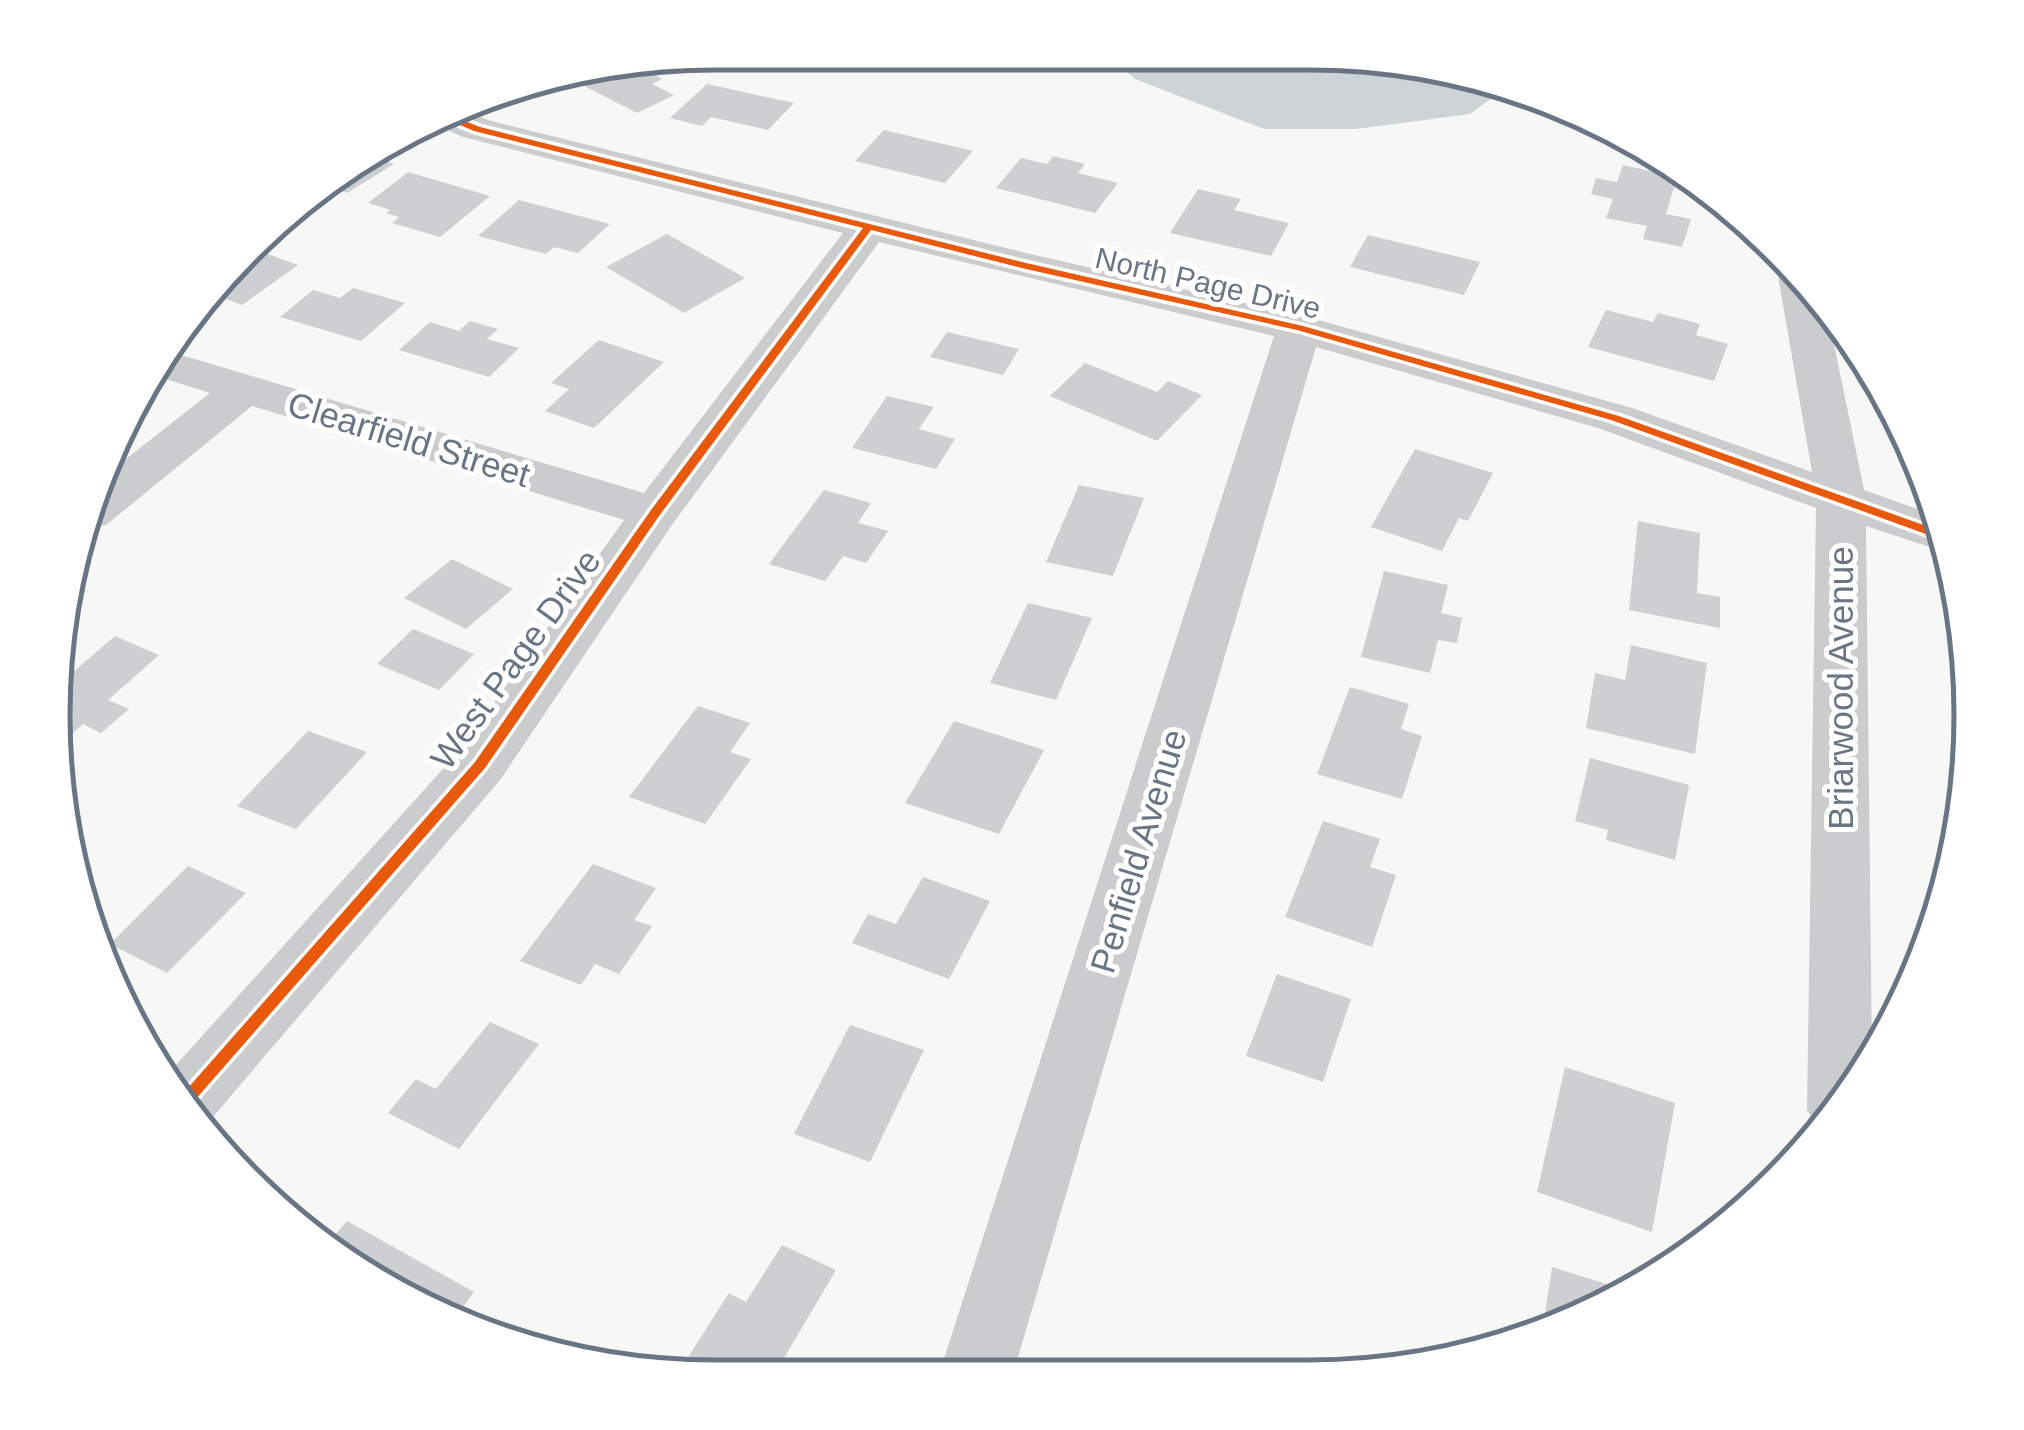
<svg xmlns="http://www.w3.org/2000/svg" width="2024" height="1430" font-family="Helvetica,sans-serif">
  <rect width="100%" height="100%" fill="#f7f7f6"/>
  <polygon fill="#cdd3d6" points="1112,60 1439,65 1503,90 1470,114 1356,129 1264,129 1135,79"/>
  <g fill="#cecfd0">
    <polygon points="668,59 646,70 662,79 652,84 674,95 637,113 565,76"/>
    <polygon points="707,84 794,103 768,130 711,117 702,126 670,118"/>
    <polygon points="884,130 973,151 945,183 855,161"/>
    <polygon points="369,154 394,164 347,193 324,185 347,164"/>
    <polygon points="1053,156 1085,164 1078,173 1118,183 1095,213 996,188 1021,158 1047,164"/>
    <polygon points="1623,165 1677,177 1666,214 1691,219 1682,247 1643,239 1647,226 1606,218 1613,199 1591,194 1596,178 1617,182"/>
    <polygon points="408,172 490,196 440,237 392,223 399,217 386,213 391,210 368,203"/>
    <polygon points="1198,189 1241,199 1234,210 1289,223 1271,256 1170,233"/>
    <polygon points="519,200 610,224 578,253 554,247 546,254 478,236"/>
    <polygon points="667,234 745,278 684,313 606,267"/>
    <polygon points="1368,235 1480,262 1464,295 1350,267"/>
    <polygon points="251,248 298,265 242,305 208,292 217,279"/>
    <polygon points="353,288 405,303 361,341 280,317 313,290 340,298"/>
    <polygon points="1606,310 1653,322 1658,313 1700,324 1696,335 1728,344 1714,381 1588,347"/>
    <polygon points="470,321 498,329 487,339 519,348 489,377 399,350 430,322 459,331"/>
    <polygon points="947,332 1019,349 1003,375 930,357"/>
    <polygon points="599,340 664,362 594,428 545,411 569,389 551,383"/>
    <polygon points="1085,363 1157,392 1168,381 1202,395 1157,441 1050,396"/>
    <polygon points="887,396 934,407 919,429 955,439 936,469 852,448"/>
    <polygon points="1415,449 1493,473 1468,521 1459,518 1442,551 1371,527"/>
    <polygon points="1079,485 1144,498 1113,576 1046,562"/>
    <polygon points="824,490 871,503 858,523 888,531 866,563 843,556 825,581 769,564"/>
    <polygon points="1638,521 1700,533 1697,593 1720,597 1720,628 1629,610"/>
    <polygon points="452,559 513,589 466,629 404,598"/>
    <polygon points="1384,571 1448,585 1441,613 1462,618 1457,643 1438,640 1430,673 1361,657"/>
    <polygon points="1028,603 1092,618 1056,700 990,683"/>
    <polygon points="413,629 474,654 439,690 377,664"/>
    <polygon points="115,636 159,655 108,700 129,709 101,733 83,724 58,746 58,685"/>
    <polygon points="1631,645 1707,663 1695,754 1586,728 1595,673 1625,680"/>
    <polygon points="1350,687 1409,704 1401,729 1422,736 1402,799 1317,774"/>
    <polygon points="698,706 750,723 730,752 751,759 705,824 629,797"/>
    <polygon points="954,721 1044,750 999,834 905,803"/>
    <polygon points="308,731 367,752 296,829 237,806"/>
    <polygon points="1590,758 1689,785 1675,860 1606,840 1608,830 1575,821"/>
    <polygon points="1323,821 1380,839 1370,867 1396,875 1372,947 1285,917"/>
    <polygon points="593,864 656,888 634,920 652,926 619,974 595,964 581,985 520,961"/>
    <polygon points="188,866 246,893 167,973 110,944"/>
    <polygon points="923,877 990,901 949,979 852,943 868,914 896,924"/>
    <polygon points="1277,974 1351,999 1323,1082 1246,1056"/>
    <polygon points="490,1022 539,1044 459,1149 388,1113 416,1079 436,1089"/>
    <polygon points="850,1025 924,1050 870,1162 794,1134"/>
    <polygon points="1565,1067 1675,1103 1652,1232 1537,1192"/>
    <polygon points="347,1221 474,1292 453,1321 423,1309 324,1248"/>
    <polygon points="782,1245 836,1270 774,1375 676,1376 729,1293 746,1302"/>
    <polygon points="1552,1267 1629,1291 1601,1309 1543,1327"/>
  </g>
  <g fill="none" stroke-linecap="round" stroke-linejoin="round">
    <polygon fill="#cbcccd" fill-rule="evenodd" points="465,111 491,121 1026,253 1315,319 1632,408 1812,472 1777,270 1785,260 1807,278 1826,305 1864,490 1940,517 1948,553 1866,526 1872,1058 1835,1118 1821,1133 1807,1110 1816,508 1598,428 1316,347 1013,1374 939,1374 1274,336 879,242 672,525 500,780 207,1124 200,1126 166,1076 460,750 624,520 252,406 106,525 85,528 98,481 210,393 156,376 171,352 644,493 843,233 463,137 434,124"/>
    <g stroke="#fff" stroke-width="7">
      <polygon id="cycleway" points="452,116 480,127 1026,263 1303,326 1619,416 1943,532 1945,541 1611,420 1297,330 1026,269 871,230 659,516 485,768 188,1108 180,1097 475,762 651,510 863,228 474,131 446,119"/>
    </g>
    <use href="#cycleway" fill="#e8590c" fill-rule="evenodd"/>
  </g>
  <g text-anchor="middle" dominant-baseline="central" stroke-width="10" stroke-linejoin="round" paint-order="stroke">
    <g font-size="30" fill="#697584" stroke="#fff">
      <text transform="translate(1208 283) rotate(13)">North Page Drive</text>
    </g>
    <g font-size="35" fill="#697584" stroke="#fff">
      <text transform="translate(409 439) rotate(17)">Clearfield Street</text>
      <text transform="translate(515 659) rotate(-54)">West Page Drive</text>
      <text transform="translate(1840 688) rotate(-90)">Briarwood Avenue</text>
      <text transform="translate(1138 851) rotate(-73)">Penfield Avenue</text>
    </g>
  </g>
  <path d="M0 0H2024V1430H0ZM715 70H1309A645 645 0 0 1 1954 715V715A645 645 0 0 1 1309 1360H715A645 645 0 0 1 70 715V715A645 645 0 0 1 715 70Z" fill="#fff" fill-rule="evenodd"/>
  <path fill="none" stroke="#697584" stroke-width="5" d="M715 70H1309A645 645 0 0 1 1954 715V715A645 645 0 0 1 1309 1360H715A645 645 0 0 1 70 715V715A645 645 0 0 1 715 70Z"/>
</svg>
